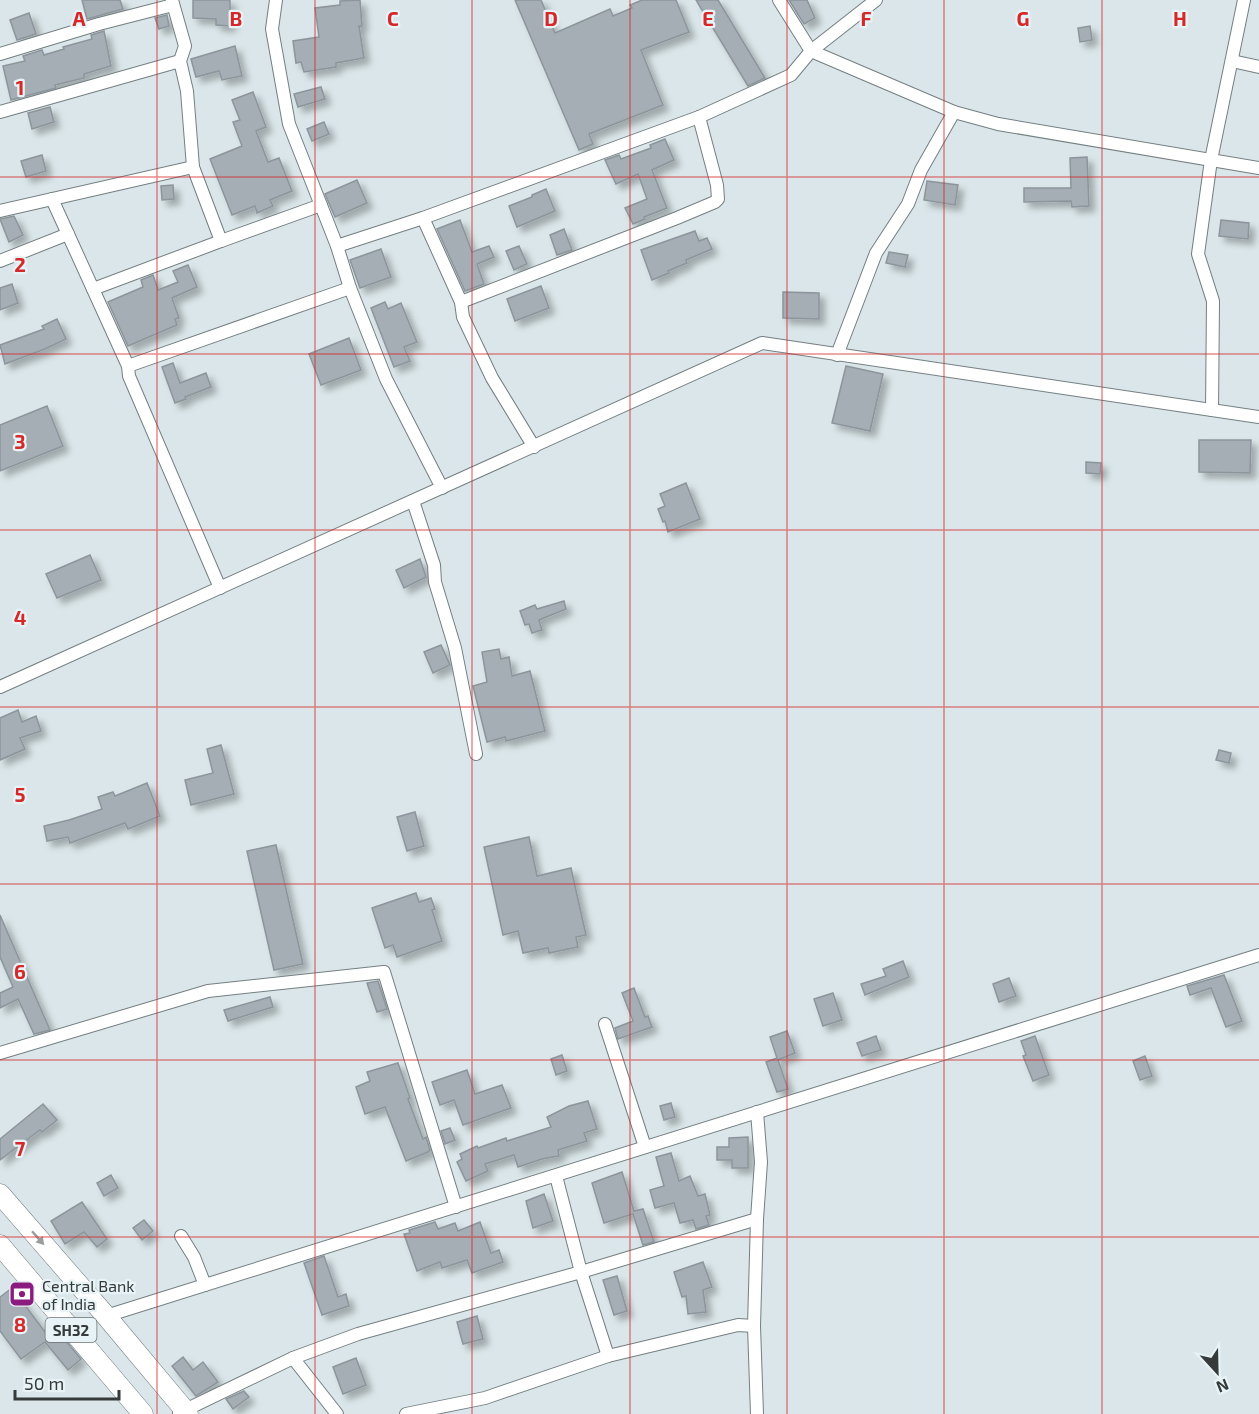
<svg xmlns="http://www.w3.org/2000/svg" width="1259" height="1414" font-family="'Exo 2',sans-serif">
  <defs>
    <filter id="shadow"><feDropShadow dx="5.5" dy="5.5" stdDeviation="3" flood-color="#0004"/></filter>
  </defs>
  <rect width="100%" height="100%" fill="#dae6e9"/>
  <g fill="#a5aeb4" stroke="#8c959b" stroke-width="1.5" filter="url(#shadow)">
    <polygon points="82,0 120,0 123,9 87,19"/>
    <polygon points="193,0 230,0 230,26 216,25 216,19 193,18"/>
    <polygon points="360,0 362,26 359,26 364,58 336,63 336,67 304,72 301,62 296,63 293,41 319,37 315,8 340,5 340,1"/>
    <polygon points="515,0 541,0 555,33 610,9 613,16 632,8 630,5 642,0 676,0 689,32 641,50 663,105 589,134 593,144 579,150"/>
    <polygon points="696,0 718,0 765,78 748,86"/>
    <polygon points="789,0 807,0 815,18 804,24"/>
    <polygon points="29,13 36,34 17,40 10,20"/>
    <polygon points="167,15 169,26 159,29 155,18"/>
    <polygon points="1090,26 1092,40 1080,42 1078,28"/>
    <polygon points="104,31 111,66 84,74 84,78 55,85 56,88 11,100 3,66 25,61 23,56 42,50 44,55 64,49 63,47 92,39 91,35"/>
    <polygon points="235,46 242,76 222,80 219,71 196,77 191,59"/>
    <polygon points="321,87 325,99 298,107 294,94"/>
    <polygon points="253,92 266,127 256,131 268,162 279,158 292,191 270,200 273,206 257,213 255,206 232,215 210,159 242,146 233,122 240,120 232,100"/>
    <polygon points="50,107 54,122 32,129 28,113"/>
    <polygon points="324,122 329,134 312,141 307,129"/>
    <polygon points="665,139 674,160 652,170 667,208 644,217 645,219 633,224 625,208 647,199 638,174 616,184 605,160 619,155 621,159 651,148 650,145"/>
    <polygon points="42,155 46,171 26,177 21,161"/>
    <polygon points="1087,157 1089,206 1072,207 1071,201 1024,202 1024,188 1071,188 1070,158"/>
    <polygon points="357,180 367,203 335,217 325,194"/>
    <polygon points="927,181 958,185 955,205 924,200"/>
    <polygon points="173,185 174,199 162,200 161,186"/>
    <polygon points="546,189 555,211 517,227 509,206 532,197 532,195"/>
    <polygon points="14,216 23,235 9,242 0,219"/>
    <polygon points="460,220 472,252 489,246 494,257 477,264 484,284 465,291 437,229"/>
    <polygon points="1221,220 1249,223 1248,239 1219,236"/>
    <polygon points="564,229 572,250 557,255 550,235"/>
    <polygon points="695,231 699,241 707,238 712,249 686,260 687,263 668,271 669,273 652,280 641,250"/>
    <polygon points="519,246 527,264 514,270 506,251"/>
    <polygon points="381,249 391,277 360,288 350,260"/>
    <polygon points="889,252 908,255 905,267 886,263"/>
    <polygon points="188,265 197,287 172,298 179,318 175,319 177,325 128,346 108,302 143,287 141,280 153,275 158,290 178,282 173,271"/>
    <polygon points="12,284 18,303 0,310 0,288"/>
    <polygon points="541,286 549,308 515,321 507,299"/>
    <polygon points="783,292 819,293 819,319 783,318"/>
    <polygon points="385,302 388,309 401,303 417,342 404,347 410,361 394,367 371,308"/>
    <polygon points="57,319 66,339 45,349 5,364 0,345 44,329 42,326"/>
    <polygon points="349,338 361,370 321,385 309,354"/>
    <polygon points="173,363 180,383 206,373 211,387 185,397 186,399 175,403 162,367"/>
    <polygon points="846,366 883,374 870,431 832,423"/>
    <polygon points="47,406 63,446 0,471 0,425"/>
    <polygon points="1199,440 1251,440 1250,473 1199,472"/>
    <polygon points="1086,462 1101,463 1100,474 1086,473"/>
    <polygon points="686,483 700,519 668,532 665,521 663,522 658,509 665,506 660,494"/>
    <polygon points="90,555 101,580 57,598 46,574"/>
    <polygon points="420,559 426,577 404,588 396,570"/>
    <polygon points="564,601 566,609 539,620 542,630 532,633 529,624 525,625 520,611 535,605 537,609"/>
    <polygon points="441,645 450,665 433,673 424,652"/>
    <polygon points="499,649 501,659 509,657 512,676 530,671 545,731 506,741 505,737 487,742 473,686 487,682 482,652"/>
    <polygon points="18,710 22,722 36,716 41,731 20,738 25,749 0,760 0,718"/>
    <polygon points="221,745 234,794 191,805 185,780 213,773 207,749"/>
    <polygon points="1219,750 1231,753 1229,763 1216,760"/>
    <polygon points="147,783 160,816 128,829 125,823 70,843 68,837 47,841 44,826 69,820 102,809 98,797 113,792 115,796"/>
    <polygon points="415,812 424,846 407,851 397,817"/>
    <polygon points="529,837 537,876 571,868 586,935 576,937 578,947 549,953 548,948 523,953 518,931 503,935 484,847"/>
    <polygon points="276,845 303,964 274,970 247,851"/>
    <polygon points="416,893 419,902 431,898 435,909 432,910 442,941 397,957 393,945 385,948 372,908"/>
    <polygon points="0,915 50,1030 34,1034 18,999 0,1008 0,993 13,987 0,957"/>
    <polygon points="903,961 909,977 865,995 861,984 886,976 883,969"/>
    <polygon points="1224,975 1242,1021 1226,1027 1211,988 1190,995 1187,986"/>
    <polygon points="1009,978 1016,996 999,1002 993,984"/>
    <polygon points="378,981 387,1009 377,1012 367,983"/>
    <polygon points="634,988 645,1017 648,1016 652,1027 618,1039 615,1028 633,1021 622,993"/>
    <polygon points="833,993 842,1020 823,1026 814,999"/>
    <polygon points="270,997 273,1007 228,1021 224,1010"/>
    <polygon points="787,1031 795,1053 778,1060 788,1089 777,1092 766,1062 777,1058 770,1037"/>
    <polygon points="876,1036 881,1050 862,1056 857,1043"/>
    <polygon points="1035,1036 1049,1075 1033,1081 1023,1056 1026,1055 1021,1041"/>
    <polygon points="562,1055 567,1071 556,1075 551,1059"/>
    <polygon points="1145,1056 1152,1076 1140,1080 1133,1061"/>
    <polygon points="398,1063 410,1098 408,1099 423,1139 426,1137 430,1150 428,1152 406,1161 385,1107 365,1114 356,1087 370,1081 367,1072"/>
    <polygon points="467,1070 475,1094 502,1085 511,1108 463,1125 454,1100 440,1105 432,1082"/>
    <polygon points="588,1101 597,1129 584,1133 587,1141 558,1150 559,1156 542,1159 518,1167 514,1155 485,1164 488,1171 466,1181 457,1162 462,1159 460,1154 477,1146 478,1148 506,1138 507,1141 551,1127 547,1117 569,1106"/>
    <polygon points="671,1103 675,1117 664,1120 660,1106"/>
    <polygon points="43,1104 57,1120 42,1132 40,1130 0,1160 0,1139"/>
    <polygon points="450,1128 455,1140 445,1144 441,1131"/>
    <polygon points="748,1137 748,1168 732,1168 732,1160 717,1160 717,1147 729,1147 729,1138"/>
    <polygon points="671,1153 679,1181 690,1176 698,1196 705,1194 710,1215 706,1216 709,1225 696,1229 693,1220 680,1223 674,1203 655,1208 650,1190 664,1186 656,1157"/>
    <polygon points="622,1172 634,1211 643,1209 654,1242 643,1245 633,1214 604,1223 592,1183"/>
    <polygon points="111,1175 118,1188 104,1196 97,1183"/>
    <polygon points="544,1194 553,1221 533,1228 526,1201"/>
    <polygon points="82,1202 107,1239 97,1247 84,1232 65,1244 51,1221"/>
    <polygon points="144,1220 153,1231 142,1240 133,1228"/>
    <polygon points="435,1222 438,1229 455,1223 458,1231 480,1222 491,1253 499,1250 503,1262 472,1273 467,1260 442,1268 440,1262 417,1271 404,1234 410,1233 409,1230"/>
    <polygon points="324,1256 338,1297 346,1294 349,1306 322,1315 304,1263"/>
    <polygon points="703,1262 712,1287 703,1290 706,1312 688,1314 686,1296 682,1297 674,1272"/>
    <polygon points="617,1276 627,1311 614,1315 603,1280"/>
    <polygon points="12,1288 45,1332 53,1326 81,1359 68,1370 45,1342 21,1359 0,1331 0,1297"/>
    <polygon points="477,1316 483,1339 463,1344 457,1322"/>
    <polygon points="183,1357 193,1370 203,1362 218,1382 196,1396 172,1366"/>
    <polygon points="356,1358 366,1385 343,1394 333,1367"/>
    <polygon points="244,1391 249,1397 233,1409 226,1399"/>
  </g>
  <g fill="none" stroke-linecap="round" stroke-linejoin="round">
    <g stroke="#747f82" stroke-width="14">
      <g id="street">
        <polyline points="276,0 272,29 289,124 337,246 350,288 386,379 442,488"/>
        <polyline points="779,0 811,51 954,112 998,124 1259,168"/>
        <polyline points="0,54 99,24 173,5"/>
        <polyline points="1232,61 1259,67"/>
        <polyline points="0,112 180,61"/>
        <polyline points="52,199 128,366 129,376 220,588"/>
        <polyline points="0,211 193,167"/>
        <polyline points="423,218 461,302 463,317 492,378 534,447"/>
        <polyline points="221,241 321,205"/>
        <polyline points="337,246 423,218 699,117 791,75 811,51 876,0"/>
        <polyline points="0,261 68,234"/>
        <polyline points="93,289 221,241 193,167 187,91 180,61 185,46 172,0"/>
        <polyline points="461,302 677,218 715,202 718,199 717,185 699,117"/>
        <polyline points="837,355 876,253 908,204 921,170 954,112"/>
        <polyline points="128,366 350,288"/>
        <polyline points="1212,410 1213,301 1198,254 1211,160 1244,0"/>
        <polyline points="413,501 434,565 435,582 455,648 476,754"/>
        <polyline points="0,687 762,343 1259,417"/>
        <polyline points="605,1024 645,1147"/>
        <polyline points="0,1053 208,991 384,972 456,1207"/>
        <polyline points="757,1112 761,1162 757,1219 754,1326 757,1414"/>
        <polyline points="556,1176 581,1272 608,1356"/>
        <polyline points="181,1236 194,1257 205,1285"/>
        <polyline points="106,1316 1259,955"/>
        <polyline points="293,1358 337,1414"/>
        <polyline points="179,1413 293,1358 358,1334 581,1272 757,1219"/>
        <polyline points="406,1414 485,1398 608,1356 738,1325 754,1326"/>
      </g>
    </g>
    <g stroke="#747f82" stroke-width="21">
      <g id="primary">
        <polyline points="0,1194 106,1316 188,1414"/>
        <polyline points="0,1245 143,1414"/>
      </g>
    </g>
    <use href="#street" stroke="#fff" stroke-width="12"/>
    <use href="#primary" stroke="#fff" stroke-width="20"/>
  </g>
  <defs><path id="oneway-solid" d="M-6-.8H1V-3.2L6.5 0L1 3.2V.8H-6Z" transform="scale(1.5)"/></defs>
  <use fill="#9a9c9d" href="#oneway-solid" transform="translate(38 1238) rotate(49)"/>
  <path fill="none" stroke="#d62828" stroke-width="1.5" stroke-opacity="0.55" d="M157,0v1414M315,0v1414M472,0v1414M630,0v1414M787,0v1414M944,0v1414M1102,0v1414M0,177h1259M0,354h1259M0,530h1259M0,707h1259M0,884h1259M0,1060h1259M0,1237h1259"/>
  <defs>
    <g id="bank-square" transform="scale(1.35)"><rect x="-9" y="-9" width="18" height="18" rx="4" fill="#8b1b7e" stroke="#e7f3f6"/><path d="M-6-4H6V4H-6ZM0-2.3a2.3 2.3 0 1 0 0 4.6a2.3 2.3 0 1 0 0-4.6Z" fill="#fff"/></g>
  </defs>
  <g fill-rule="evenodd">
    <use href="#bank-square" x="22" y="1294"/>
  </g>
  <g text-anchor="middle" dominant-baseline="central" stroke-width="4.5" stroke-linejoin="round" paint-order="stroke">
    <rect fill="#e7f3f6" stroke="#6b7273" stroke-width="1.5" x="45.5" y="1318" width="51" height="24" rx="4.5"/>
    <g font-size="15" font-weight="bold" fill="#363a3b">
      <text x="71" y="1330">SH32</text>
    </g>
    <g font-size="16" fill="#363a3b" stroke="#e7f3f6" text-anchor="start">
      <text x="42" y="1285">Central Bank<tspan x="42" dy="18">of India</tspan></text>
    </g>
  </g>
  <g font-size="20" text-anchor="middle" font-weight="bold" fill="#d62828" stroke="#e7f3f6" stroke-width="4.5" stroke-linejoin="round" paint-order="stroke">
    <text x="79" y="26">A</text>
    <text x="236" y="26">B</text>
    <text x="393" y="26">C</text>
    <text x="551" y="26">D</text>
    <text x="708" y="26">E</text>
    <text x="866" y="26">F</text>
    <text x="1023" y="26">G</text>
    <text x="1180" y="26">H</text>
    <text x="20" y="95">1</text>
    <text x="20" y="272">2</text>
    <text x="20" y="449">3</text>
    <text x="20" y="625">4</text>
    <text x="20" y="802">5</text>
    <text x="20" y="979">6</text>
    <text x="20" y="1156">7</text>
    <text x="20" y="1332">8</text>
  </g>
  <g transform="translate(1217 1372) rotate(158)" stroke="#e7f3f6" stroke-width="4.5" paint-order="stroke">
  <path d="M0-4.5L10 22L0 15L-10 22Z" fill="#363a3b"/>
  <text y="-9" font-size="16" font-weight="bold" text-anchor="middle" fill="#363a3b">N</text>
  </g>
  <path d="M15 1390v9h104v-9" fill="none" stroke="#363a3b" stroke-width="3"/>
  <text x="24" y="1390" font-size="18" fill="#363a3b" stroke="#e7f3f6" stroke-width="4.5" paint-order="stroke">50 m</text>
</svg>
